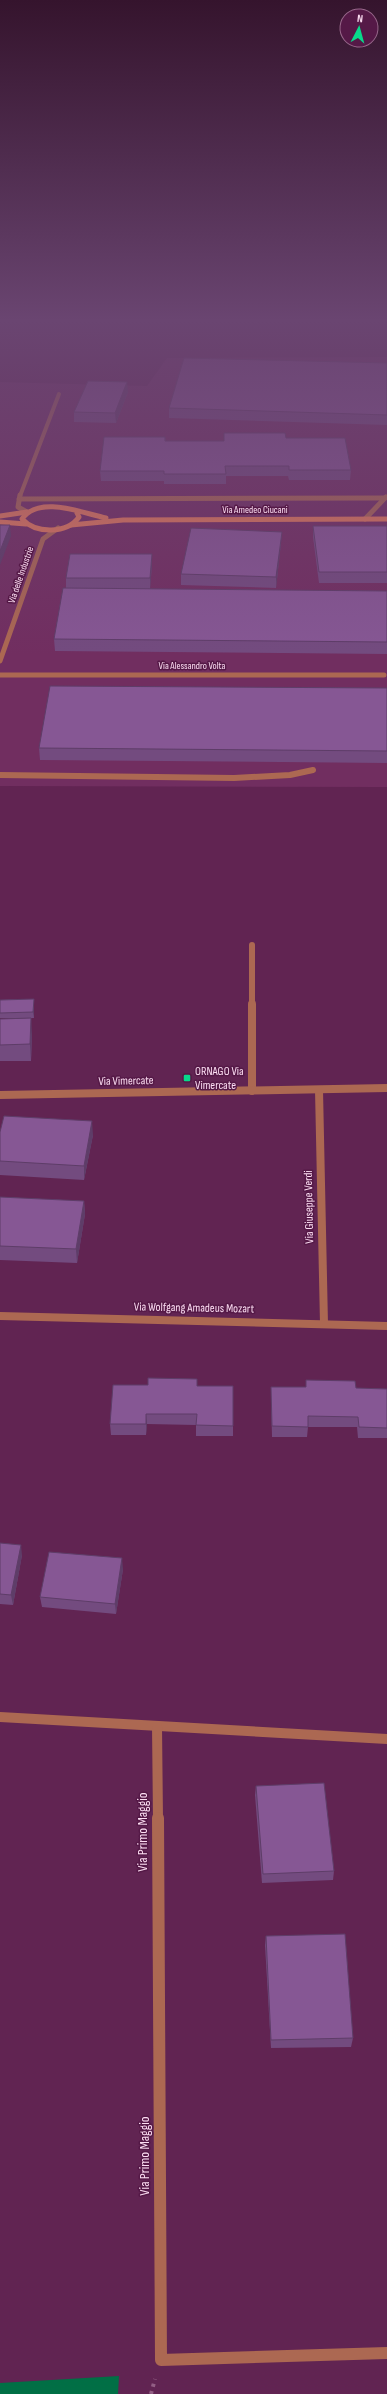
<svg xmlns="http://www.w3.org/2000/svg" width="387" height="2394" font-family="'Sofia Sans Condensed',sans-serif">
  <rect width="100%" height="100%" fill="#612452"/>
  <polygon fill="#712e60" points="387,357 387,787 0,786 0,382 147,386 167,358"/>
  <polygon fill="#016f45" points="119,2376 118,2394 0,2394 0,2383"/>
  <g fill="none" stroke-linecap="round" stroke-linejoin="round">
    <polyline stroke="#925e84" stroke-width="4" stroke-dasharray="3 4.5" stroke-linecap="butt" points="151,2394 155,2379"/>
    <polyline stroke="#ac6852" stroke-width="4" points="20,496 59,394"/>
    <g stroke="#ac6852" stroke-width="5">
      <polyline points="20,495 18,507 27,512"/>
      <polyline points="0,675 384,675"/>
    </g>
    <g stroke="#ac6852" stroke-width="5">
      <polyline points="19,499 385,498"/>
      <polyline points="365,519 386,497"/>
      <polyline points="0,661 43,539 58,528"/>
    </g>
    <g stroke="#ac6852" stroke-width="6">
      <polyline points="0,775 234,778 290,775 313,770"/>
      <polyline points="252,945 252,1005"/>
    </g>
    <g stroke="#ac6852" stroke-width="8">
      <polyline points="252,1004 252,1091"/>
      <polyline points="319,1090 324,1324"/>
      <polyline points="0,1095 387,1088"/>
      <polyline points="0,1316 387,1326"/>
    </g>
    <g stroke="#ac6852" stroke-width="10">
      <polyline points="0,1717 387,1739"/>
      <polyline points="157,1726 158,1819"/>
    </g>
    <polyline stroke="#ac6852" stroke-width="12" points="158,1818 161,2360 387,2353"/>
    <g stroke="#e77c59" stroke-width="5">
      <path d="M77,513l2,4c-12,17 -43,17 -57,2 17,-24 60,-6 84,-1"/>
      <polyline points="0,516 27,512"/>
      <polyline points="0,522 26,524"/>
      <polyline points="71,525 123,520 387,519"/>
    </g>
  </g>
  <g fill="#734b7f">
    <polygon points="387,363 387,425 169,418 169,408"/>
    <polygon points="128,392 116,423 74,422 74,412"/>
    <polygon points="224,433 286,438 351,470 350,480 289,480 288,476 226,476 226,484 164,484 164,481 101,481 100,471 165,437 166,441 224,441"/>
    <polygon points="313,526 387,526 387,583 319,583 313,537"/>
    <polygon points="281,543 276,588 181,585 181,574"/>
    <polygon points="152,554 152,565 150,589 387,591 387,654 55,651 54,639 66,588 66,578"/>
    <polygon points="387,688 387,763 40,760 39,748"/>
    <polygon points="34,999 34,1018 0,1018 0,1000"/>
    <polygon points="0,1019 32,1034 31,1061 0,1061"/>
    <polygon points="0,1132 93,1135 84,1180 0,1175"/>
    <polygon points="0,1197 84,1201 85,1214 77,1263 0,1260"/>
    <polygon points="306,1380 356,1388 387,1389 387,1438 358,1438 357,1427 308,1427 307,1437 272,1437 271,1398 271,1387 306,1387"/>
    <polygon points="197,1386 233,1426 233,1436 196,1436 196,1425 147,1424 146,1435 111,1435 110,1424"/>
    <polygon points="0,1543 22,1555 13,1605 0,1604"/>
    <polygon points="123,1569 116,1614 42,1607 40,1597"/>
    <polygon points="256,1786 334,1871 333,1880 262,1883 255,1795"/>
    <polygon points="266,1936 353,2038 351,2047 271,2048 265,1945"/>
  </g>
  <g fill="#5e3d68">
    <polygon points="127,382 128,392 116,423 115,413"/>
    <polygon points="10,525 11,536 0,565 0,551"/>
    <polygon points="282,532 281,543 276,588 276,577"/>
    <polygon points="152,554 152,565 150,589 150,578"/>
    <polygon points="34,999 34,1018 33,1012"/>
    <polygon points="31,1018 32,1034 31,1061 30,1044"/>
    <polygon points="92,1121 93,1135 84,1180 84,1166"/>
    <polygon points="84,1201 85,1214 77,1263 76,1249"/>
    <polygon points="146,1414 147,1424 146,1435"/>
    <polygon points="21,1545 22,1555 13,1605 11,1595"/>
    <polygon points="122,1558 123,1569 116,1614 115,1604"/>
  </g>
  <g fill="#865794" stroke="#5e3d68">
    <polygon points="184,358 387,363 387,415 169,408"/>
    <polygon points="88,381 127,382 115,413 74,412"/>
    <polygon points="224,433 285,433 286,438 345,438 351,470 289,470 289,466 225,466 226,474 164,474 164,471 100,471 104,437 165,437 165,441 224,441"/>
    <polygon points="0,525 10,525 0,551"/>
    <polygon points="313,526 387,526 387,572 319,572"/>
    <polygon points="191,528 282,532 276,577 181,574"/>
    <polygon points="70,554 152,554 150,578 66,578"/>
    <polygon points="63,588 387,591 387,642 54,639"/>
    <polygon points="50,686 387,688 387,751 39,748"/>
    <polygon points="34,999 33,1012 0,1013 0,1000"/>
    <polygon points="31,1018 30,1044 0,1045 0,1019"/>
    <polygon points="4,1116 92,1121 84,1166 0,1161 0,1132"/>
    <polygon points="0,1197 84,1201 76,1249 0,1246"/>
    <polygon points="148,1378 197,1379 197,1386 233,1386 233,1426 196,1425 197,1414 146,1414 146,1424 110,1424 113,1385 148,1385"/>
    <polygon points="306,1380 355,1381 356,1388 387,1389 387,1428 359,1427 358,1417 308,1416 308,1427 272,1426 271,1387 306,1387"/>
    <polygon points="0,1543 21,1545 11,1595 0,1594"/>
    <polygon points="49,1552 122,1558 115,1604 40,1597"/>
    <polygon points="324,1783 334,1871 263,1874 256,1786"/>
    <polygon points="345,1934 353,2038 271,2040 266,1936"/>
  </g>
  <linearGradient id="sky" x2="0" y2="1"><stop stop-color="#35142d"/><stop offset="0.49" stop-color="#6a4571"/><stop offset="1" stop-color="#6a4571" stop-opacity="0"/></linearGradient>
  <rect width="387" height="654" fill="url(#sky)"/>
  <rect fill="#08d98b" stroke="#551947" stroke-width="1.5" x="183" y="1074" width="8" height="8" rx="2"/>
  <g text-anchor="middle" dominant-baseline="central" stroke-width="3" stroke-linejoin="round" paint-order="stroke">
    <g font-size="10" fill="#fcddf2" stroke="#551947">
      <text x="255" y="510">Via Amedeo Ciucani</text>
      <text transform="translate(21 575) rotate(-71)">Via delle Industrie</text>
      <text x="192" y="666">Via Alessandro Volta</text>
    </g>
    <g font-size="12" fill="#fcddf2" stroke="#551947" text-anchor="start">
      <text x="195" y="1071">ORNAGO Via<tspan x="195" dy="14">Vimercate</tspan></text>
    </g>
    <g font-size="12" fill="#fcddf2" stroke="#551947">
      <text transform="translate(126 1081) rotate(-1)">Via Vimercate</text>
      <text transform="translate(309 1207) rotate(-91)">Via Giuseppe Verdi</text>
      <text transform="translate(194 1308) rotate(1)">Via Wolfgang Amadeus Mozart</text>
    </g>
    <g font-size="14" fill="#fcddf2" stroke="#551947">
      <text transform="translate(142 1832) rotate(-90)">Via Primo Maggio</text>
      <text transform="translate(144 2156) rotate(-90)">Via Primo Maggio</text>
    </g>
  </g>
  <g transform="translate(359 28) rotate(6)"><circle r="19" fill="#551947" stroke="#98678b"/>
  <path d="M0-3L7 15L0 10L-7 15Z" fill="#08d98b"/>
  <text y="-6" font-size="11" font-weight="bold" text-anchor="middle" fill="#fcddf2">N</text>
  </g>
</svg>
